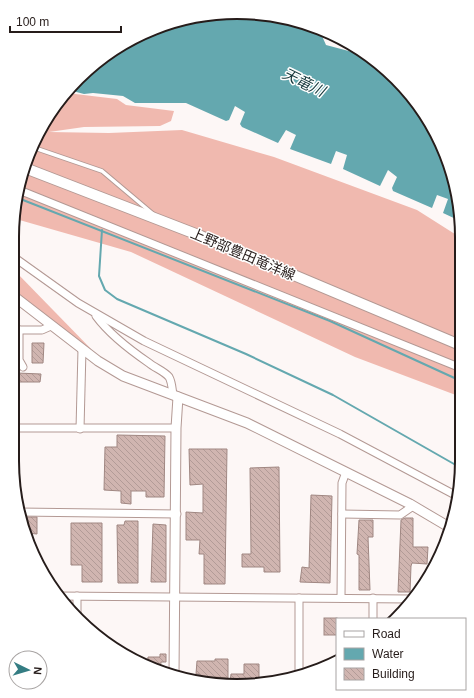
<svg xmlns="http://www.w3.org/2000/svg" width="474" height="698" font-family="Helvetica,'Noto Sans JP',sans-serif">
  <defs>
    <pattern id="building-back-hatch" width="6" height="6" patternUnits="userSpaceOnUse"><rect width="6" height="6" fill="#d0b5b0"/><path d="M-1 5l2 2M0 0l6 6M5-1l2 2" fill="none" stroke="#b29b97"/></pattern>
  </defs>
  <rect width="100%" height="100%" fill="#fdf7f6"/>
  <g fill="#f0b9af">
    <polygon points="67,93 117,99 126,105 174,111 171,121 160,126 84,127 49,132 109,133 182,130 274,157 417,210 458,236 461,397 355,357 131,252 16,219 16,193 35,137"/>
    <polygon points="15,271 92,350 15,295"/>
  </g>
  <polygon fill="#64a8af" points="237,12 323,29 329,33 322,36 326,45 360,54 396,78 439,137 458,193 458,220 443,213 448,199 437,195 432,208 393,191 392,188 397,177 388,170 380,186 343,169 347,155 336,151 331,164 290,149 296,135 286,130 278,143 242,127 240,124 245,112 235,106 229,120 226,121 186,103 135,103 123,96 93,93 84,94 69,90 78,78 151,29"/>
  <g fill="none" stroke-linecap="round" stroke-linejoin="round">
    <g stroke="#64a8af" stroke-width="2">
      <polyline points="16,195 23,200 330,321 461,381"/>
      <polyline points="102,230 99,276 105,290 117,299 246,354 333,395 461,468"/>
    </g>
  </g>
  <g fill="url(#building-back-hatch)" stroke="#a08782">
    <polygon points="32,343 44,343 43,363 32,363"/>
    <polygon points="17,373 41,374 40,382 16,382"/>
    <polygon points="117,435 165,436 164,497 146,497 146,491 131,491 131,504 121,503 121,491 104,490 105,447 117,447"/>
    <polygon points="189,449 227,449 225,584 204,584 204,554 199,554 200,540 186,540 186,512 203,513 203,484 190,485"/>
    <polygon points="279,467 280,572 264,572 264,567 242,567 242,554 251,554 250,468"/>
    <polygon points="311,495 332,496 330,583 300,582 302,567 309,568"/>
    <polygon points="22,517 37,517 37,534 26,533 22,525"/>
    <polygon points="405,518 413,518 413,547 428,547 427,564 412,563 411,566 410,592 398,592 401,520"/>
    <polygon points="359,520 373,520 373,537 368,537 370,590 359,590 359,555 357,554"/>
    <polygon points="125,521 138,521 138,583 118,583 117,525 124,525"/>
    <polygon points="71,523 102,523 102,582 82,582 82,565 71,565"/>
    <polygon points="153,524 166,525 166,582 151,582"/>
    <rect x="324" y="618" width="13" height="17"/>
    <polygon points="160,654 166,654 166,662 161,662 160,671 147,667 148,657 160,657"/>
    <polygon points="215,659 228,659 228,678 215,677 215,684 199,682 199,674 196,674 197,661 215,661"/>
    <polygon points="244,664 259,664 259,682 230,683 231,674 244,674"/>
  </g>
  <g fill="none" stroke-linecap="round" stroke-linejoin="round">
    <g stroke="#b39994" stroke-width="5.5">
      <polyline id="service" points="32,147 102,171 153,214"/>
    </g>
    <g stroke="#b39994" stroke-width="9">
      <g id="minor">
        <polyline points="24,192 461,368"/>
        <polyline points="15,258 78,303 144,341 340,434 455,495"/>
        <path d="M96,316c14,19 34,34 53,47 6,5 15,8 20,14 3,5 3,12 4,18"/>
        <polyline points="14,330 42,330 51,326"/>
        <polyline points="19,330 19,360 23,367"/>
        <polyline points="13,428 176,428"/>
        <polyline points="80,429 82,349"/>
        <polyline points="19,512 177,514"/>
        <polyline points="342,514 400,515 413,506"/>
        <polyline points="58,596 410,599"/>
        <polyline points="77,596 77,617"/>
        <polyline points="299,598 299,675"/>
        <polyline points="341,598 342,483 346,472"/>
        <polyline points="373,619 373,598"/>
      </g>
    </g>
    <g stroke="#b39994" stroke-width="11">
      <g id="tertiary">
        <polyline points="15,297 98,361 123,376 247,423 410,504 449,527"/>
        <polyline points="174,675 176,428 178,397"/>
      </g>
    </g>
    <g stroke="#b39994" stroke-width="12">
      <polyline id="secondary" points="25,168 201,236 460,345"/>
    </g>
    <use href="#service" stroke="#fff" stroke-width="3.5"/>
    <use href="#minor" stroke="#fff" stroke-width="7"/>
    <use href="#tertiary" stroke="#fff" stroke-width="9"/>
    <use href="#secondary" stroke="#fff" stroke-width="10"/>
  </g>
  <g text-anchor="middle" dominant-baseline="central" stroke-width="3" stroke-linejoin="round" paint-order="stroke">
    <g font-size="14" fill="#261c1a" stroke="#fff">
      <text transform="translate(243 254) rotate(23)">上野部豊田竜洋線</text>
    </g>
    <g font-size="15" font-style="italic" fill="#15383b" stroke="#fff">
      <text transform="translate(304 82) rotate(26)">天竜川</text>
    </g>
  </g>
  <path d="M0 0H474V698H0ZM237 19H237A218 218 0 0 1 455 237V461A218 218 0 0 1 237 679H237A218 218 0 0 1 19 461V237A218 218 0 0 1 237 19Z" fill="#fff" fill-rule="evenodd"/>
  <path fill="none" stroke="#261c1a" stroke-width="2" d="M237 19H237A218 218 0 0 1 455 237V461A218 218 0 0 1 237 679H237A218 218 0 0 1 19 461V237A218 218 0 0 1 237 19Z"/>
  <rect x="336" y="618" width="130" height="72" fill="#ffffff" stroke="#a8a4a3"/>
  <rect x="344" y="631" width="20" height="6" fill="#ffffff" stroke="#a8a4a3"/>
  <text x="372" y="638" font-size="12" fill="#261c1a">Road</text>
  <rect x="344" y="648" width="20" height="12" fill="#64a8af" stroke="#a8a4a3"/>
  <text x="372" y="658" font-size="12" fill="#261c1a">Water</text>
  <rect x="344" y="668" width="20" height="12" fill="url(#building-back-hatch)" stroke="#a8a4a3"/>
  <text x="372" y="678" font-size="12" fill="#261c1a">Building</text>
  <g transform="translate(28 670) rotate(95)"><circle r="19" fill="#ffffff" stroke="#a8a4a3"/>
  <path d="M0-3L7 15L0 10L-7 15Z" fill="#347d83"/>
  <text y="-6" font-size="11" font-weight="bold" text-anchor="middle" fill="#261c1a">N</text>
  </g>
  <path d="M10 26v6h111v-6" fill="none" stroke="#261c1a" stroke-width="2"/>
  <text x="16" y="26" font-size="12" fill="#261c1a" stroke="#ffffff" stroke-width="3" paint-order="stroke">100 m</text>
</svg>
